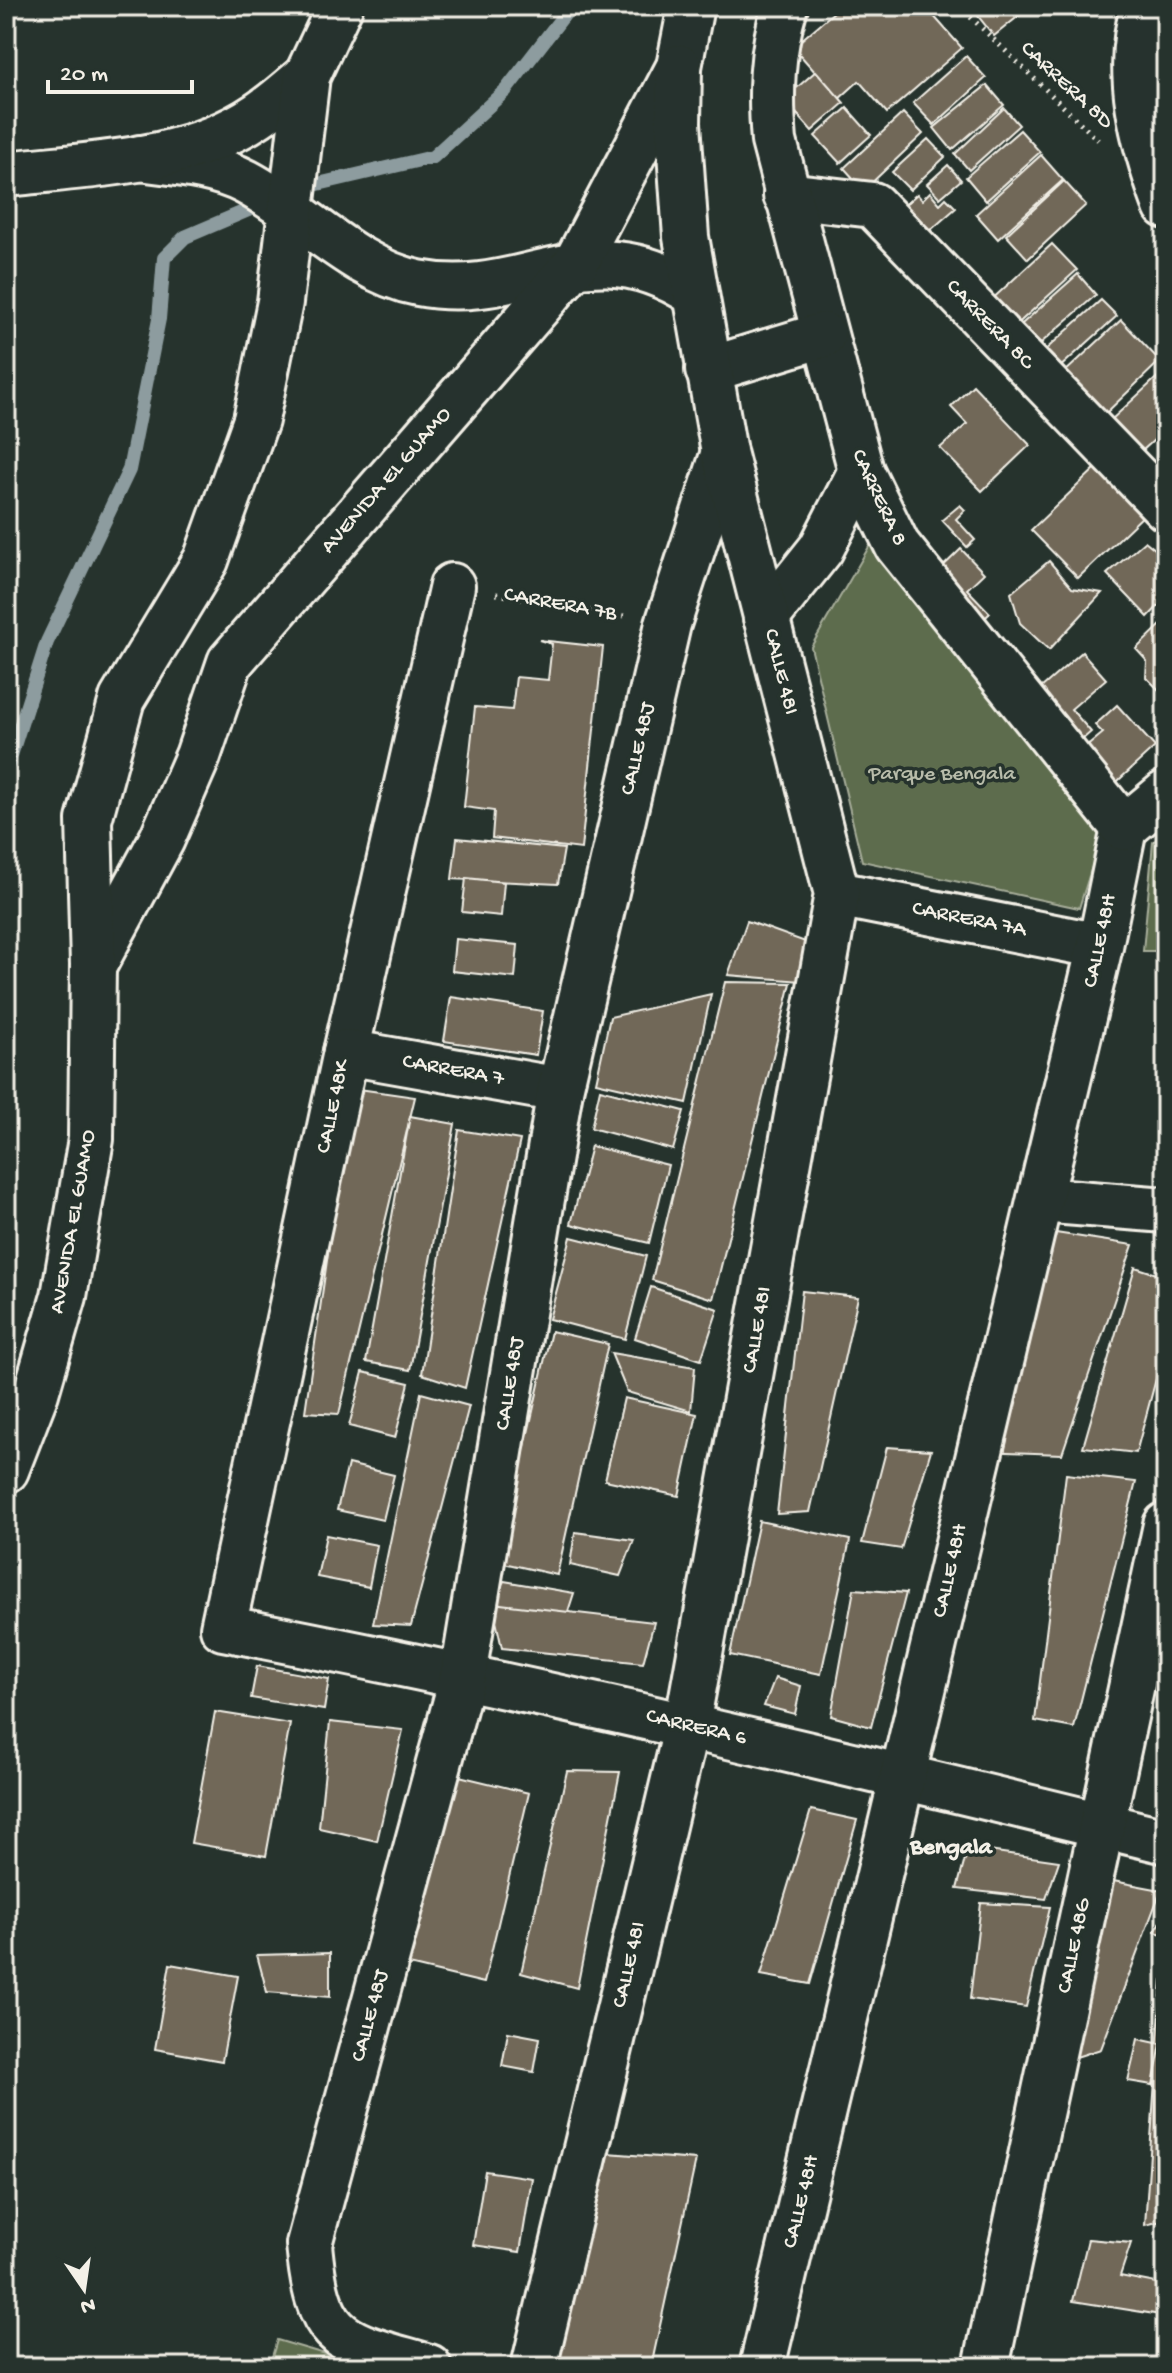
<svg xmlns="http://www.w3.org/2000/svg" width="1172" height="2373" font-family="'Gochi Hand',sans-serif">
  <rect width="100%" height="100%" fill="#26332d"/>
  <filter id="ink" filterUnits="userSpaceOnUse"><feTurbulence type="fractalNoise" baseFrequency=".0125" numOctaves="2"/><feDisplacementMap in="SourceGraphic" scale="16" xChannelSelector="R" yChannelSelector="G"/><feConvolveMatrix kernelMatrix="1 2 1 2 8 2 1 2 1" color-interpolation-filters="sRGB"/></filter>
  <g filter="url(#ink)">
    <g fill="#5d6c4e" stroke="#a8ae9b" stroke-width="2">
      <polygon points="877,533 1105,825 1079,908 862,861 811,647"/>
      <polygon points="1166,832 1166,951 1143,951 1153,842"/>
      <polygon points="277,2340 369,2367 269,2367"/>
    </g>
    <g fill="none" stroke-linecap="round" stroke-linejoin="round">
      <g stroke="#8d9c9f" stroke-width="14">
        <polyline points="301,188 433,157 506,90 571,6"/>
        <polyline points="6,771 47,642 129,470 159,319 164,258 185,237 267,202"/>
        <polyline points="6,1067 10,1101 6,1110"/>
      </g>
    </g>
    <g fill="#716759" stroke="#f4f1e8" stroke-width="2">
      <polygon points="841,6 925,6 962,48 887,113 859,81 839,99 793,47"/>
      <polygon points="970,6 1031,6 994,36"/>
      <polygon points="966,56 986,78 934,125 913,103"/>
      <polygon points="816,71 844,103 812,131 784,99"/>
      <polygon points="987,85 1004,105 952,150 934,128"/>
      <polygon points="847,108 871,135 840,163 815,136"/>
      <polygon points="1004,108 1019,125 969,170 955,154"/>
      <polygon points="903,113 923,134 864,190 844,168"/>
      <polygon points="1020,130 1040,152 986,201 966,177"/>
      <polygon points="928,139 945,157 910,190 892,172"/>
      <polygon points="1041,155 1063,180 998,239 976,214"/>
      <polygon points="948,165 961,180 940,198 927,184"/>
      <polygon points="1064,181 1086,205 1028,259 1006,235"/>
      <polygon points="930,192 940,204 946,198 956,208 917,242 893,215 917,194 922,200"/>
      <polygon points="1052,244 1077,270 1013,328 989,302"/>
      <polygon points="1078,274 1096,295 1033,350 1015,330"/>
      <polygon points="1101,300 1117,316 1058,369 1043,352"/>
      <polygon points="1121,320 1160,361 1104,415 1064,373"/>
      <polygon points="1165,370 1166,429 1142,451 1111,420"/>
      <polygon points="973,385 1030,445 982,491 940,448 967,424 951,407"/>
      <polygon points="1098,466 1145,514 1078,578 1031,530"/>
      <polygon points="960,505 965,510 956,519 975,540 967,547 942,520"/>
      <polygon points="1145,541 1166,558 1166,598 1148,617 1107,574"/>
      <polygon points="961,549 984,573 967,589 990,613 978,625 932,577"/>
      <polygon points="1049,561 1072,588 1102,593 1049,650 1020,623 1011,593"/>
      <polygon points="1166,620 1166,697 1146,677 1147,661 1136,649"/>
      <polygon points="539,640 603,647 581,849 492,838 494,811 464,807 475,707 512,710 516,677 548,680 552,644"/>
      <polygon points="1082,652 1106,679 1071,709 1091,732 1076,745 1033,695"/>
      <polygon points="1117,705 1155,747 1110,788 1079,753 1103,733 1095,725"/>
      <polygon points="457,838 564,849 558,884 452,879"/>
      <polygon points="466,878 504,882 501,916 462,912"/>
      <polygon points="747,921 814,945 801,981 728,975"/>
      <polygon points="455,939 518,945 515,978 452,971"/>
      <polygon points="725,982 791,983 713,1299 652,1280"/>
      <polygon points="711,994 687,1103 596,1082 610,1017"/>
      <polygon points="451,997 543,1011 536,1055 444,1041"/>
      <polygon points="352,1088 415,1097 339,1414 305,1412"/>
      <polygon points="600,1089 684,1111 673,1150 591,1128"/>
      <polygon points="410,1116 455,1124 410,1370 366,1362"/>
      <polygon points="459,1130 520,1140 465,1388 422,1374"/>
      <polygon points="591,1146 668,1165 649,1243 571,1224"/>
      <polygon points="1043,1231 1133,1245 1062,1454 981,1451"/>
      <polygon points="571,1237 646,1256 625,1339 549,1319"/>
      <polygon points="1135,1267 1166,1277 1166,1342 1136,1453 1083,1447"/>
      <polygon points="651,1287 718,1309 701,1360 635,1338"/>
      <polygon points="802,1291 858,1297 810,1512 777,1514"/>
      <polygon points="551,1331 608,1344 557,1575 499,1562"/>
      <polygon points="611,1353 695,1367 691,1411 627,1392"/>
      <polygon points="363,1372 409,1383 395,1438 349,1426"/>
      <polygon points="421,1393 469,1406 411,1626 373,1624"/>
      <polygon points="624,1398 697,1414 679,1496 605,1480"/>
      <polygon points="887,1447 931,1450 901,1549 862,1543"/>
      <polygon points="348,1464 394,1475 383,1520 337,1510"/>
      <polygon points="1066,1474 1136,1482 1074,1728 1035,1721"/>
      <polygon points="759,1521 850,1540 821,1674 730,1655"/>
      <polygon points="575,1532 634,1540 620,1576 570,1565"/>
      <polygon points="326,1535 377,1545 369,1587 317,1577"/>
      <polygon points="504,1581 574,1593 562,1630 540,1612 492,1603"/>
      <polygon points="854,1589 906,1593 871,1727 831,1716"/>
      <polygon points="492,1603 654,1622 643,1663 502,1648"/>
      <polygon points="257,1666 329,1679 324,1710 251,1698"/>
      <polygon points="775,1678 801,1686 795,1714 764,1706"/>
      <polygon points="215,1712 290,1724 266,1856 191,1843"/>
      <polygon points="330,1722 403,1730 377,1841 319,1828"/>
      <polygon points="567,1771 620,1772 577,1988 521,1973"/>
      <polygon points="455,1775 529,1793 484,1983 409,1965"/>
      <polygon points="811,1810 857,1820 810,1984 761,1975"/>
      <polygon points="968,1848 1059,1861 1046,1899 957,1889"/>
      <polygon points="1108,1880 1161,1890 1101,2049 1070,2059"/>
      <polygon points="981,1903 1050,1907 1026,2007 970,1999"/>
      <polygon points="1166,1913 1166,1935 1155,1932"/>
      <polygon points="330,1953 330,1997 267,1992 257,1955"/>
      <polygon points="170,1964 238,1976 222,2061 155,2049"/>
      <polygon points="1162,1980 1166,1980 1166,2220 1145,2225"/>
      <polygon points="508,2032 540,2038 534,2072 502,2066"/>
      <polygon points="1138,2039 1161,2044 1153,2085 1128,2081"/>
      <polygon points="595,2152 696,2160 651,2367 552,2367"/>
      <polygon points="485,2171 532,2178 520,2252 473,2245"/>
      <polygon points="1088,2239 1131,2243 1120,2276 1166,2285 1161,2315 1073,2301"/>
    </g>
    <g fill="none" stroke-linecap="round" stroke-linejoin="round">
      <g stroke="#f4f1e8" stroke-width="50">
        <g id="street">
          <polyline points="786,195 873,205 1166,508"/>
          <path d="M452,586l-106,466 -123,576c317,61 630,136 943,213"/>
          <polyline points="837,894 1100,946"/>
          <polyline points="346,1052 560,1090"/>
          <polyline points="1040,1200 1166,1210"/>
          <polyline points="762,2367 1100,946 1124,828"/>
          <polyline points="986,2367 1166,1525"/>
        </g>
      </g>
      <g stroke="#f4f1e8" stroke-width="50">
        <g id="secondary">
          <path d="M785,6c-14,47 -15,87 -11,135l87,330 36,74 227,283 42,-35"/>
          <path d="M1144,6c-21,64 -1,138 22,200"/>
          <path d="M140,158c36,5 73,7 106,24 57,30 107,88 172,101 109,21 166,-61 276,10"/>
          <path d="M6,174c84,-10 180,-10 252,-59 17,-11 33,-26 49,-39"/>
          <polyline points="708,370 823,335"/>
          <polyline points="766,618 821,549 861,471"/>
          <polyline points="95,963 162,839 198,756 230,662 576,263 679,67 691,6"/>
          <polyline points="6,1470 36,1393 64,1296 91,1139 93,965 89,820 122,699 206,560 256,420 280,302 307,76 340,6"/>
          <path d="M429,2367c-87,-26 -111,-22 -120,-123l154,-569 97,-585 108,-466 56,-172"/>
          <polyline points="534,2367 687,1725 837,894 724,452 686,237 678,123 679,67"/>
        </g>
      </g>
      <g stroke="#f4f1e8" stroke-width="5" stroke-dasharray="2 6" stroke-linecap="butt">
        <polyline points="959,6 1098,140"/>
        <polyline points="496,594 624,616"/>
      </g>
      <use href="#street" stroke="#26332d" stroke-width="44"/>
      <use href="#secondary" stroke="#26332d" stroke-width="44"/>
    </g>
  </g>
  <g text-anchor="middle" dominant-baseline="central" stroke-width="7" stroke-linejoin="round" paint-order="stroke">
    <g font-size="22" fill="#f4f1e8" stroke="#26332d">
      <text transform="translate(1066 86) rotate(43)">CARRERA 8D</text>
      <text transform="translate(989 325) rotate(46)">CARRERA 8C</text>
      <text transform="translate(387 481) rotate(-49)">AVENIDA EL GUAMO</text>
      <text transform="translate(878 498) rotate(65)">CARRERA 8</text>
      <text transform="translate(560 605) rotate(10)">CARRERA 7B</text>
      <text transform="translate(780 672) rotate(76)">CALLE 48I</text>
      <text transform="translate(639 749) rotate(-77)">CALLE 48J</text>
      <text transform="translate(969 920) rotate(11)">CARRERA 7A</text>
      <text transform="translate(1101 941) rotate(-78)">CALLE 48H</text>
      <text transform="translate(453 1071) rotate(10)">CARRERA 7</text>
      <text transform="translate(334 1107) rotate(-78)">CALLE 48K</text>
      <text transform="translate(74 1222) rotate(-80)">AVENIDA EL GUAMO</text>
      <text transform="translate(758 1330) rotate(-80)">CALLE 48I</text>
      <text transform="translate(511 1384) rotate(-81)">CALLE 48J</text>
      <text transform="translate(951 1571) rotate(-77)">CALLE 48H</text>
      <text transform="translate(696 1728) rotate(13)">CARRERA 6</text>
      <text transform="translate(1075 1946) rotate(-78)">CALLE 48G</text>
      <text transform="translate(630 1965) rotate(-77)">CALLE 48I</text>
      <text transform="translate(371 2016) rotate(-75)">CALLE 48J</text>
      <text transform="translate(802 2202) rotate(-76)">CALLE 48H</text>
    </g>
    <g font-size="22" fill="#b8bcaa" stroke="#26332d">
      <text x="942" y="775">Parque Bengala</text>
    </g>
    <g font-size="24" font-weight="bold" fill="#f4f1e8" stroke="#26332d">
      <text x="951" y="1848">Bengala</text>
    </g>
  </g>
  <rect width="1172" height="2373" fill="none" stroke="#26332d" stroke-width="32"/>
  <rect x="16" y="16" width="1140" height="2341" fill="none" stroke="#f4f1e8" stroke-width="3" filter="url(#ink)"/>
  <g transform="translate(84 2289) rotate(167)" stroke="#26332d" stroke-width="6" paint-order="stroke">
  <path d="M0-6L14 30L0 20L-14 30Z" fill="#f4f1e8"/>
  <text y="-12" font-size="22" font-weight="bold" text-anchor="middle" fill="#f4f1e8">N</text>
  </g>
  <path d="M48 80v12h144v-12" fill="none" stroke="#f4f1e8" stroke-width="4"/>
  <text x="60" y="80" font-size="24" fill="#f4f1e8" stroke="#26332d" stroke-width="6" paint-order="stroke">20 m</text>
</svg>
